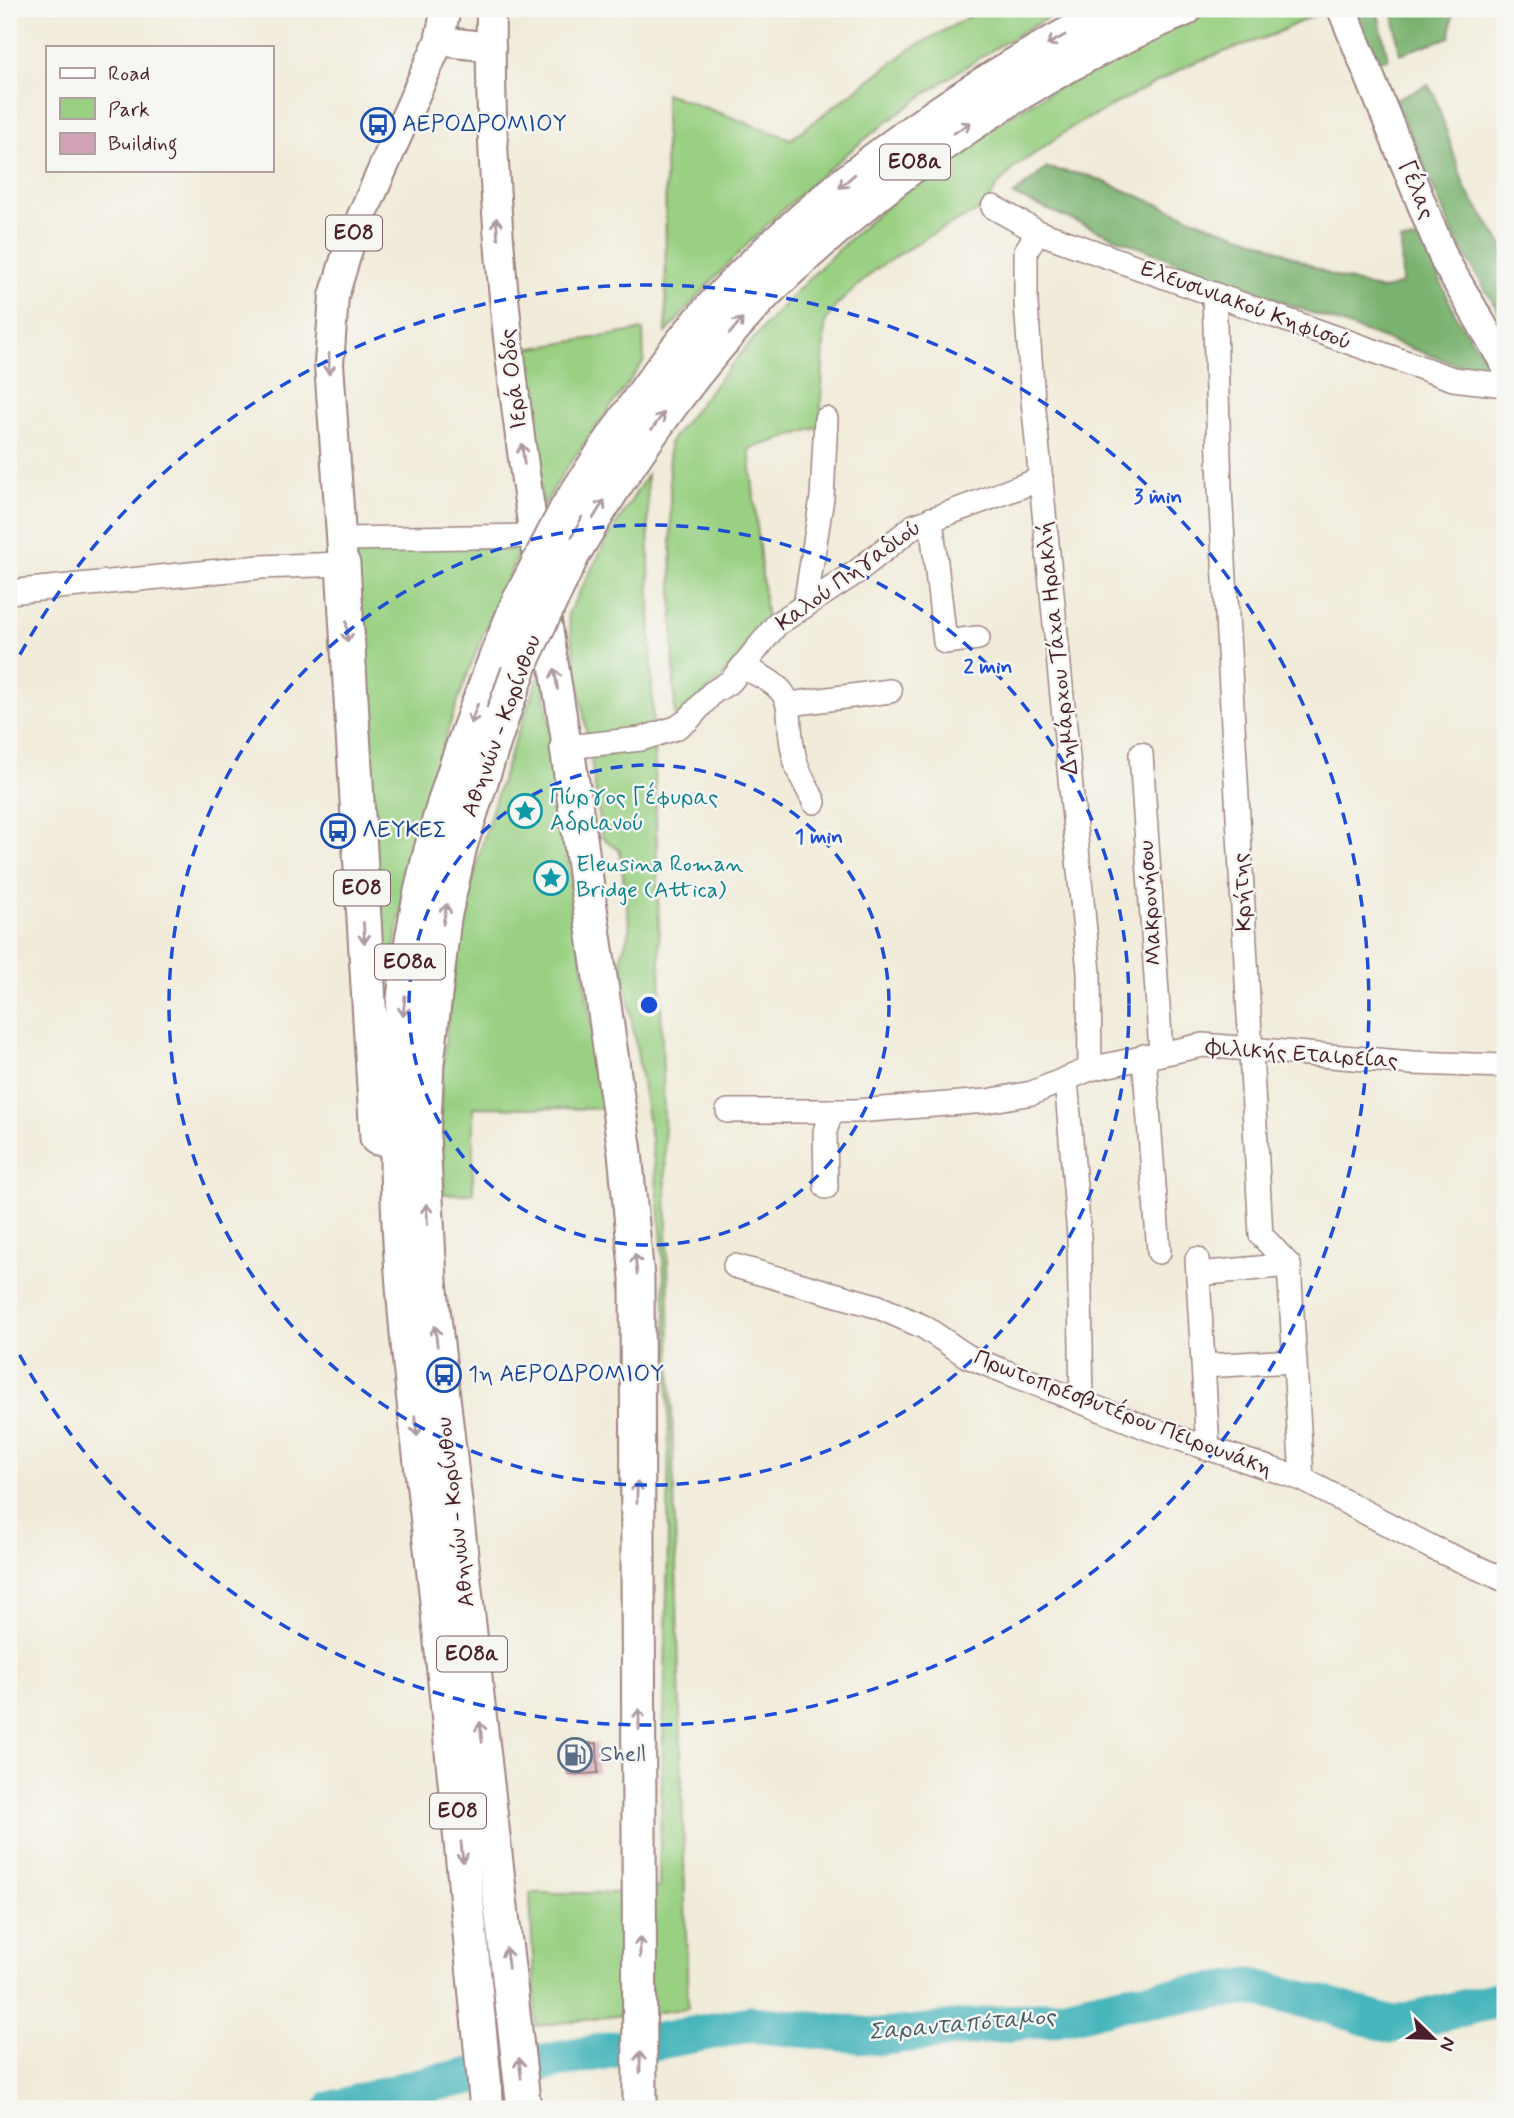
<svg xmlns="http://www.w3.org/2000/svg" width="1514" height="2118" font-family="Mynerve,sans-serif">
  <rect width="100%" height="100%" fill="#f6f6f2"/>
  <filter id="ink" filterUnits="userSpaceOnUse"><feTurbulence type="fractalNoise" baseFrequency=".0143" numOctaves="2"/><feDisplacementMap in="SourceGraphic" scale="14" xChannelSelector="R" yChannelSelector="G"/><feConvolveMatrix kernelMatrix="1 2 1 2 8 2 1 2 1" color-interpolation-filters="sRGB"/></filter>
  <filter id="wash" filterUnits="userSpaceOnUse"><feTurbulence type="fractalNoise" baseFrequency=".00686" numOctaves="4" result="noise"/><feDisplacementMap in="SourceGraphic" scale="28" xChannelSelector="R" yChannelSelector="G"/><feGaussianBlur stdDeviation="1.57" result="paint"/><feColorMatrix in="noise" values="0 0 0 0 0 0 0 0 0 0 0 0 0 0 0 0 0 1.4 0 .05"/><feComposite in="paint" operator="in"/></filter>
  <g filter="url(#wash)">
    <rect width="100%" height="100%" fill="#f1ebd9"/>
    <g fill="#99d082" stroke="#727856" stroke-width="2">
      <path d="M983,9h81c-153,81 -287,192 -398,324l-1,-240 126,46 118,-89z"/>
      <path d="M1219,9h101l1,3 -49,23 -79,28 -121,64 -58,41 -16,17 -13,22 -55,28 -54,34 -39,36 -12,17 -5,105 -71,22 18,174 -46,55 -46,42 -6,-277c129,-171 259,-295 454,-390 31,-15 63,-32 96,-44z"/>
      <polygon points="643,330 644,361 563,473 543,507 520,350"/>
      <polygon points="647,475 653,731 587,736 568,614 608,538"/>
      <path d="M369,543l152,5c-75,160 -115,300 -138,475l-32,-469 8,-7z"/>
      <path d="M542,670l61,439 -130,-2v87h-29c-1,-30 -4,-61 -3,-91 6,-151 44,-293 101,-433z"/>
      <path d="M654,745l34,1264 -40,4 2,-125h9c5,-214 17,-430 3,-644 -6,-97 -26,-193 -41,-288l9,-26 -10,-79 -18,-14 -11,-78z"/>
      <polygon points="530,1893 623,1893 622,2015 536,2026"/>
    </g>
    <g fill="#7ab270" stroke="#62684e" stroke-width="2">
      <polygon points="1356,9 1377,9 1388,59 1374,61"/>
      <polygon points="1392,9 1470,9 1453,13 1450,37 1400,54"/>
      <polygon points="1428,85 1434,94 1465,188 1505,249 1505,323 1454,236 1395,99"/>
      <path d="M1047,168l43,8 114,47 60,20 67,32 50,15 21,-6 -1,-43 20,-2 36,79 38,56 -21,-4c-156,-53 -309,-110 -461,-175z"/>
    </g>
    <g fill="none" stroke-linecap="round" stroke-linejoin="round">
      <polyline stroke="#46b5bc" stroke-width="37" points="333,2109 418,2086 750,2024 882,2037 1056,2018 1126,2002 1251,1987 1327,2005 1392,2025 1505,1998"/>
    </g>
    <g id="blocks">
      <polygon fill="#d1a2b6" points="597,1743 598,1773 568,1775 567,1744"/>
    </g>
  </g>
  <g filter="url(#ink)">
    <use href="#blocks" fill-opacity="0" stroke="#9e8582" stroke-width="2"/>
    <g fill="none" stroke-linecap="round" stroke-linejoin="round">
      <g stroke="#9e8582" stroke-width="26">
        <g id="minor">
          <polyline points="993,207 1038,232 1453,379 1505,385"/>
          <polyline points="1038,232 1026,251 1026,303 1033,400 1089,972 1090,1069"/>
          <polyline points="1214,294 1220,488 1261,1235 1289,1265 1302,1479"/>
          <polyline points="931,519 945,642 978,638"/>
          <polyline points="341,539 533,536"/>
          <polyline points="9,592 260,567 343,564"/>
          <polyline points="805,606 822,498 826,419"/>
          <path d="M743,668c65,26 37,41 53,95 3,13 13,26 18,39"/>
          <polyline points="790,704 890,691"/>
          <polyline points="567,747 641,739 676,728 688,720 712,693 731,681 777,624 855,573 914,526 1041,479"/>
          <polyline points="1141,754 1161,1052"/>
          <polyline points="1144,1056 1159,1252"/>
          <polyline points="1066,1079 1079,1236 1082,1402"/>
          <polyline points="728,1111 856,1111 987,1101 1032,1093 1090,1069 1203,1045 1412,1063 1505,1066"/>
          <polyline points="826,1187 825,1132 831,1111"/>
          <polyline points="1197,1259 1208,1449"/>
          <polyline points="735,1266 876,1306 924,1327 967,1356 991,1366 1150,1429 1302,1479 1433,1548 1505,1580"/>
          <polyline points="1198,1274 1289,1265"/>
          <polyline points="1204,1366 1295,1361"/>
        </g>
      </g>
      <g stroke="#9e8582" stroke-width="32">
        <g id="major">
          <path d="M491,9c-4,248 37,494 76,738"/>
          <polyline points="1342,9 1445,261 1505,364"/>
          <polyline points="439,41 491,47"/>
          <polyline points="343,564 329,364 334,296 350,243 439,41 446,9"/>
        </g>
      </g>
      <g stroke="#9e8582" stroke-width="37">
        <g id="highway">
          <path d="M567,508c50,-77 102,-159 168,-225 114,-115 237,-201 381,-274"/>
          <path d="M573,554c52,-89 110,-172 180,-248 23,-26 51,-49 77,-72 107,-95 223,-170 355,-225"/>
          <polyline points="343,564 377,1138"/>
          <polyline points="503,714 460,846 444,918 427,1063 423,1137 430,1282 524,2109"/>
          <polyline points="567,747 625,1152 637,1278 640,2109"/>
          <path d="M487,2109c-17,-172 -33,-345 -51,-517 -25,-226 -63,-453 -19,-680 17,-90 48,-176 82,-262"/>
        </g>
      </g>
      <use href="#minor" stroke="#fff" stroke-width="23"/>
      <use href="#major" stroke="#fff" stroke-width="28"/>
      <use href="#highway" stroke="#fff" stroke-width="33"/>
      <g stroke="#9e8582" stroke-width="37" stroke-linecap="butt">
        <g id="highway-bridge">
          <polyline points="499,650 519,601 567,508"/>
          <polyline points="503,714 524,656 573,554"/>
        </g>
      </g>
      <use href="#highway-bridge" stroke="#fff" stroke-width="33"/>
    </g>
    <defs><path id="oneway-shaft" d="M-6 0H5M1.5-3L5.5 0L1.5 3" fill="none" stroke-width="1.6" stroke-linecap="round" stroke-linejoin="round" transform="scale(1.75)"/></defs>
    <g stroke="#ae9aa0">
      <use href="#oneway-shaft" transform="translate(1056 40) rotate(151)"/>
      <use href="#oneway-shaft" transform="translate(962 128) rotate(-32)"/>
      <use href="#oneway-shaft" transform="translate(847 181) rotate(139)"/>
      <use href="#oneway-shaft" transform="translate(497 228) rotate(-94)"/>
      <use href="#oneway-shaft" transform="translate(736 326) rotate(-50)"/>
      <use href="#oneway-shaft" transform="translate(329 364) rotate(90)"/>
      <use href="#oneway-shaft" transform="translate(658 421) rotate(-54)"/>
      <use href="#oneway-shaft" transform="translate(523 454) rotate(-97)"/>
      <use href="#oneway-shaft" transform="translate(599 509) rotate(-58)"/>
      <use href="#oneway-shaft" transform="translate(347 632) rotate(87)"/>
      <use href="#oneway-shaft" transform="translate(556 679) rotate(-99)"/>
      <use href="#oneway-shaft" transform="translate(474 714) rotate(110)"/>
      <use href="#oneway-shaft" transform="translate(445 914) rotate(-79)"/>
      <use href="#oneway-shaft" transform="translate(364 933) rotate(87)"/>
      <use href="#oneway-shaft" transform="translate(404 1006) rotate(95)"/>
      <use href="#oneway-shaft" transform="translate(427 1214) rotate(-93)"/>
      <use href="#oneway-shaft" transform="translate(636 1264) rotate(-96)"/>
      <use href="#oneway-shaft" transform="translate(436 1336) rotate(-97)"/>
      <use href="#oneway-shaft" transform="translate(416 1426) rotate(83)"/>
      <use href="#oneway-shaft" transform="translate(637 1492) rotate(-90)"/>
      <use href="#oneway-shaft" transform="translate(639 1719) rotate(-90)"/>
      <use href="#oneway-shaft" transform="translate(481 1732) rotate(-96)"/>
      <use href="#oneway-shaft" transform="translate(462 1852) rotate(84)"/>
      <use href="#oneway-shaft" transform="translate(640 1947) rotate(-90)"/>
      <use href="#oneway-shaft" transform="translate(507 1958) rotate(-97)"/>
      <use href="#oneway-shaft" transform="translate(640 2062) rotate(-90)"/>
      <use href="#oneway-shaft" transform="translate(520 2068) rotate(-96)"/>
    </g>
  </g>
  <g fill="none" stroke="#1d4ed8" stroke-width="3.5" stroke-dasharray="12 9">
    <circle cx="649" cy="1005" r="240"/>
    <circle cx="649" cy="1005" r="480"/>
    <path d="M10 673A720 720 0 1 1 10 1337"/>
  </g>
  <defs>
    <g id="bus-ring" transform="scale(1.75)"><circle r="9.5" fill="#f6f6f2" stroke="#1a4fb4" stroke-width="1.5"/><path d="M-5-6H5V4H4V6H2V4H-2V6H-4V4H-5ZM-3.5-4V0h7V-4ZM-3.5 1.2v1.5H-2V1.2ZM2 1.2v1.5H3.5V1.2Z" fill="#1a4fb4"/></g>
    <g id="sight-ring" transform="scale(1.75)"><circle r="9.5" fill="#f6f6f2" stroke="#0f9aa8" stroke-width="1.5"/><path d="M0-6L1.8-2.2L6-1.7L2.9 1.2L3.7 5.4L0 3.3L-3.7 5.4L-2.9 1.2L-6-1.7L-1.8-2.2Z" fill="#0f9aa8"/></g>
    <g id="fuel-ring" transform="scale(1.75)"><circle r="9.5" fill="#f6f6f2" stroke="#5c6f8a" stroke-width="1.5"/><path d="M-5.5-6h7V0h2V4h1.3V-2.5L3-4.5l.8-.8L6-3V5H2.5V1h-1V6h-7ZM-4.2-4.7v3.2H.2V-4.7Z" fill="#5c6f8a"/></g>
  </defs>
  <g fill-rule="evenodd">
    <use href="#bus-ring" x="378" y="125"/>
    <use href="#sight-ring" x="525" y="811"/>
    <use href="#bus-ring" x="338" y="831"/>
    <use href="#sight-ring" x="551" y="878"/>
    <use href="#bus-ring" x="444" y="1375"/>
    <use href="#fuel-ring" x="575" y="1755"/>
  </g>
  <g text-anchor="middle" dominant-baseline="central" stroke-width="5" stroke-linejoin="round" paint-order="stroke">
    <g fill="#f6f6f2" stroke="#7e6067" stroke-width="2">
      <rect x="880" y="144.5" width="70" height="35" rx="5"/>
      <rect x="326" y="215.5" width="56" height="35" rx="5"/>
      <rect x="334" y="870.5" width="56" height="35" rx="5"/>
      <rect x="375" y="944.5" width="70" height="35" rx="5"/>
      <rect x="437" y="1636.5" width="70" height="35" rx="5"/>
      <rect x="430" y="1793.5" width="56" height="35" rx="5"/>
    </g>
    <g font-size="21" font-weight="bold" fill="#4a1f2b">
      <text x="915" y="162">ΕΟ8α</text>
      <text x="354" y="233">ΕΟ8</text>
      <text x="362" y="888">ΕΟ8</text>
      <text x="410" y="962">ΕΟ8α</text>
      <text x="472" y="1654">ΕΟ8α</text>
      <text x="458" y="1811">ΕΟ8</text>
    </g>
    <g font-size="23" fill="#164399" stroke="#f6f6f2" text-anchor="start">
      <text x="402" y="125">ΑΕΡΟΔΡΟΜΙΟΥ</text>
      <text x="362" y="831">ΛΕΥΚΕΣ</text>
      <text x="468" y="1375">1η ΑΕΡΟΔΡΟΜΙΟΥ</text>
    </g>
    <g font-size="23" fill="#4a1f2b" stroke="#f6f6f2">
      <text transform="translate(1416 190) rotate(68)">Γέλας</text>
      <text transform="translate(1246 306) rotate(20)">Ελευσινιακού Κηφισού</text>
      <text transform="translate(514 379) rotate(-97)">Ιερά Οδός</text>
      <text transform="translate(849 576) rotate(-36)">Καλού Πηγαδιού</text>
      <text transform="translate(1058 648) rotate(-96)">Δημάρχου Τάχα Ηρακλή</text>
      <text transform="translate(502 726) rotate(-70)">Αθηνών - Κορίνθου</text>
      <text transform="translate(1243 892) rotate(-93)">Κρήτης</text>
      <text transform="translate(1151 903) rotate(-94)">Μακρονήσου</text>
      <text transform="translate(1302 1055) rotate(4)">Φιλικής Εταιρείας</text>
      <text transform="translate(1123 1414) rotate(21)">Πρωτοπρεσβυτέρου Πειρουνάκη</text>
      <text transform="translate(456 1512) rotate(-97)">Αθηνών - Κορίνθου</text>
    </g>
    <g font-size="23" fill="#0d838f" stroke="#f6f6f2" text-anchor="start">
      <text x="550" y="798">Πύργος Γέφυρας<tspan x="550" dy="26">Αδριανού</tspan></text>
      <text x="576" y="865">Eleusina Roman<tspan x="576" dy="26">Bridge (Attica)</tspan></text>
    </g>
    <g font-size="23" fill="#4e5e75" stroke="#f6f6f2" text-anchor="start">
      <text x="600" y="1755">Shell</text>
    </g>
    <g font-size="24" font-style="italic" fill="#485b65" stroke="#f6f6f2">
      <text transform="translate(962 2025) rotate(-5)">Σαρανταπόταμος</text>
    </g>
  </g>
  <circle cx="649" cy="1005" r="10" fill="#1d4ed8" stroke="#f6f6f2" stroke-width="3.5"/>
  <g font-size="21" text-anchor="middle" font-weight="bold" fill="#1d4ed8" stroke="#f6f6f2" stroke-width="5" stroke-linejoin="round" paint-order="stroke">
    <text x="1158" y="503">3 min</text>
    <text x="988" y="673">2 min</text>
    <text x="819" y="843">1 min</text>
  </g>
  <rect width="1514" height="2118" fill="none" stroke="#f6f6f2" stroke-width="35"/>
  <rect x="46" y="46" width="228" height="126" fill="#f6f6f2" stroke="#b1a0a2" stroke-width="2"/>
  <rect x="60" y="68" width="35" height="10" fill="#ffffff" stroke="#b1a0a2" stroke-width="2"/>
  <text x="108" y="80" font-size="21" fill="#4a1f2b">Road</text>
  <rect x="60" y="98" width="35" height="21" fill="#99d082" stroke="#b1a0a2" stroke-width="2"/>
  <text x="108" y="116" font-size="21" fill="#4a1f2b">Park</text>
  <rect x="60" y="133" width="35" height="21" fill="#d1a2b6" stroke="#b1a0a2" stroke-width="2"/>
  <text x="108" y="150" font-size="21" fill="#4a1f2b">Building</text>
  <g transform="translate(1433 2038) rotate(113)" stroke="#f6f6f2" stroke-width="5" paint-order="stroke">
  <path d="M0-5L12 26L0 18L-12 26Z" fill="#4a1f2b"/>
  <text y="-10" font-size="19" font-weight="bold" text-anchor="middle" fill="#4a1f2b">N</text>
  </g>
</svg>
